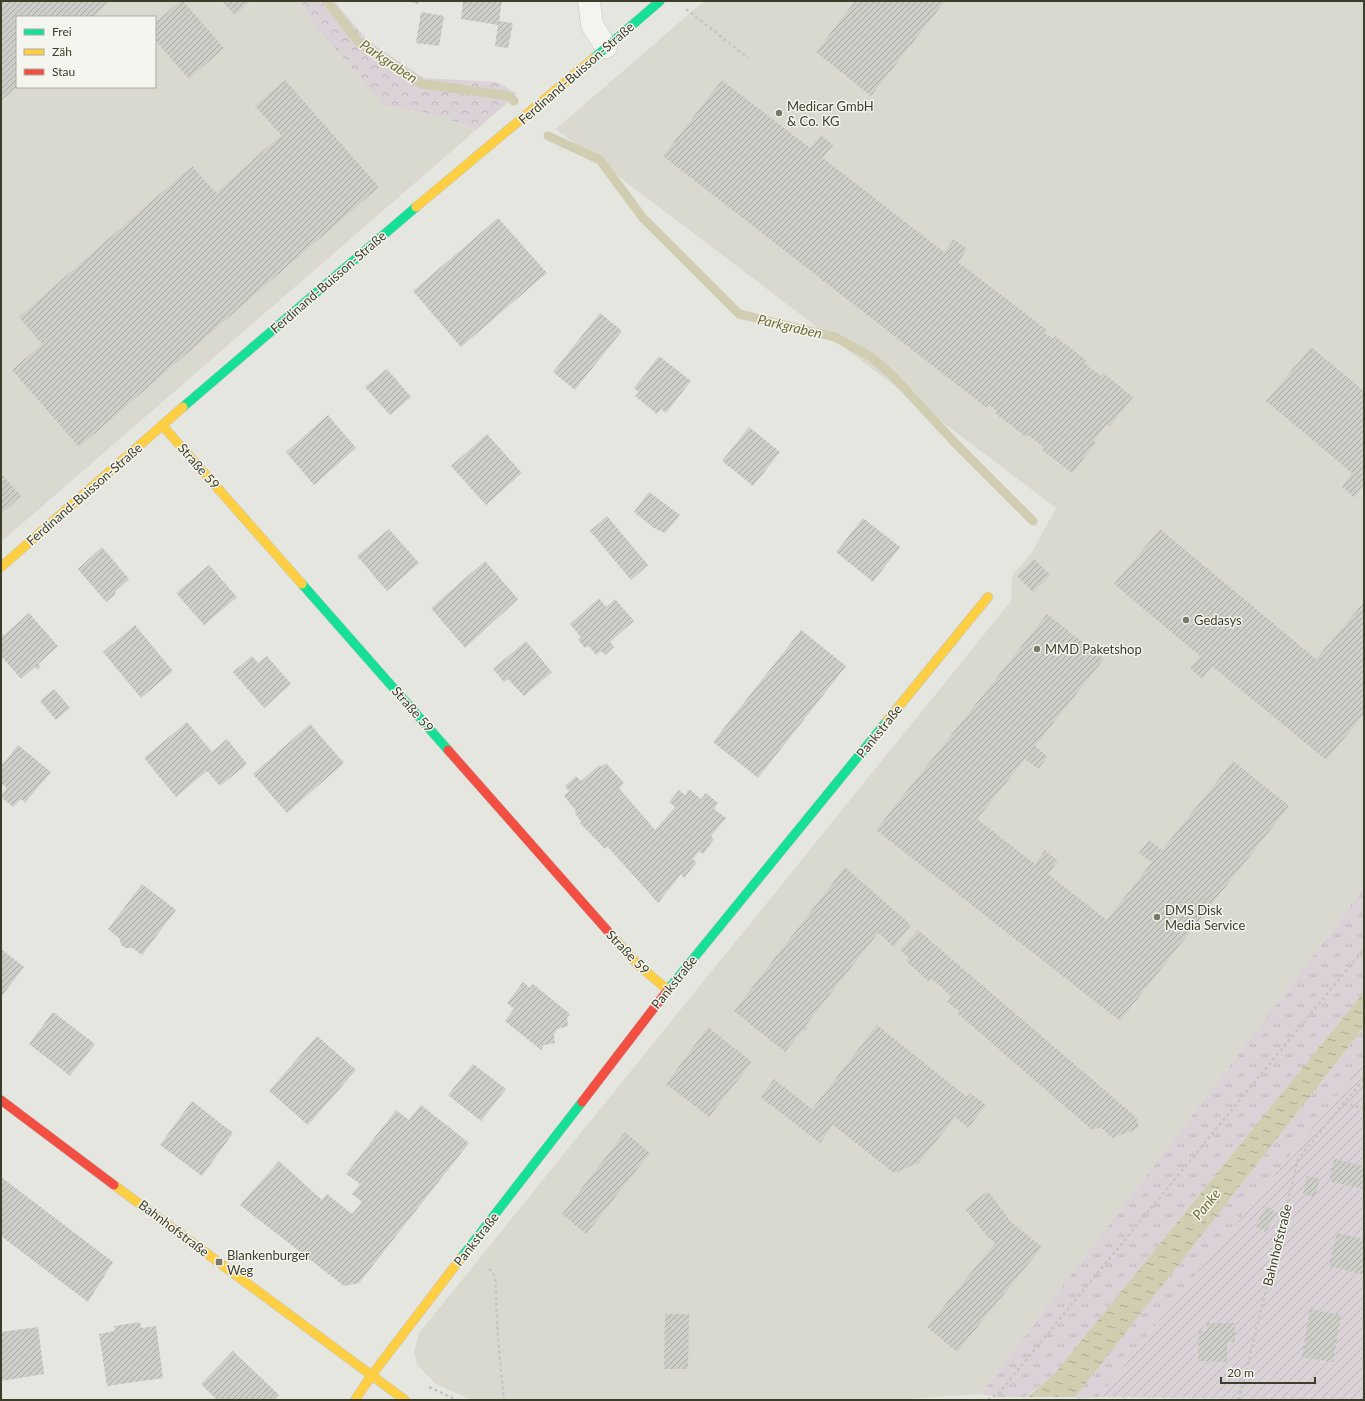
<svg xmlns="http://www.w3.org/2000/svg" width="1365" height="1401" font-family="Lato,sans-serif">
  <defs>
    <pattern id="grass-tufts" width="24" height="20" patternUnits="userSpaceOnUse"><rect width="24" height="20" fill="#dad2d7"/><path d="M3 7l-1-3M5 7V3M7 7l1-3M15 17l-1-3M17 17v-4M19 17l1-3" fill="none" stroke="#bcb5b9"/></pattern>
    <pattern id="forest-crowns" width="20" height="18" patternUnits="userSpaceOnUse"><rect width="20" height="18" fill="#dad2d7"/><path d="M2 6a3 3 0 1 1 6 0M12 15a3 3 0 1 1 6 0" fill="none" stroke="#bcb5b9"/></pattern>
    <pattern id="garden-furrows" width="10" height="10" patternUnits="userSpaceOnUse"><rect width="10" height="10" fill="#dad2d7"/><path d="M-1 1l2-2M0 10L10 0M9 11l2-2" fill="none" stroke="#bcb5b9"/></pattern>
    <pattern id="water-ripples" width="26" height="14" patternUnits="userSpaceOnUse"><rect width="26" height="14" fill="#d0cdb1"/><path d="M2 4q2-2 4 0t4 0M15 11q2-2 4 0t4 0" fill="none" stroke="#aaa890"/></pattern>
    <pattern id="building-hatch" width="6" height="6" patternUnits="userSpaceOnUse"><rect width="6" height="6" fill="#cecec9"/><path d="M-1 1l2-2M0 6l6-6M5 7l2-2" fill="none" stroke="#a8a9a3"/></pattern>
  </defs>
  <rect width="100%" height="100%" fill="#e6e6e1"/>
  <g fill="#d9d9d0" fill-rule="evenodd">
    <path d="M1,1h299l16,26 68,78 61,12 31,13 -475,412zM17,17h138v70h-138z"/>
    <polygon points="704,1 1364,1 1364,888 981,1394 890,1400 471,1400 436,1384 417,1365 414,1352 419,1333 1011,601 1012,576 1032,552 1056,508 556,129"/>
  </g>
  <g fill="url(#grass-tufts)">
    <polygon points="1364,888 1364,992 1054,1374 1026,1397 999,1397 981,1394"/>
    <polygon points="1364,1027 1364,1062 1099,1397 1073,1399"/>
  </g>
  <polygon fill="url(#forest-crowns)" points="300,1 334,1 368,41 424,78 497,82 517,94 476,130 445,117 384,105 316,27"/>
  <polygon fill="url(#garden-furrows)" points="1364,1062 1364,1400 1099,1397"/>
  <polygon fill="url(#water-ripples)" points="1364,992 1364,1027 1073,1400 1024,1400 1054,1374"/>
  <polygon fill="#e6e6e1" points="1024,1397 1078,1397 1075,1400 1022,1400"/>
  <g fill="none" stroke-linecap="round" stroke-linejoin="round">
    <g stroke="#d0cdb1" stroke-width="9">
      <polyline points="327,1 360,44 422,84 509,96 514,101"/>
      <polyline points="548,136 600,160 643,218 739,314 835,337 871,357 892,375 955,443 1033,521"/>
    </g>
  </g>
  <g fill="url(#building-hatch)">
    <polygon points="1,1 110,1 93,17 17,17 17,86 1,101"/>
    <polygon points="180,1 183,1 224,48 189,79 155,40 155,23"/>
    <polygon points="222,1 250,1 235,15"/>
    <polygon points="407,1 419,1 418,4"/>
    <polygon points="463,1 502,1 499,21 513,23 508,48 495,46 498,25 461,19"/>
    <polygon points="855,1 945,1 871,96 816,52"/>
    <polygon points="421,12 444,16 439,46 416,43"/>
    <polygon points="285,80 379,187 79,447 12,370 42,344 19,317 192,166 216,193 281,135 255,106"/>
    <polygon points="722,80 810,148 821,135 833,145 823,158 944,252 954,239 967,249 958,262 1047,330 1045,333 1053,339 1055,336 1086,360 1084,363 1101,376 1103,373 1133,397 1109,427 1106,425 1094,441 1096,443 1072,473 1042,450 1044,447 1028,435 1026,437 996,414 997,411 989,405 987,408 663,156"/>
    <polygon points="498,218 547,273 461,347 413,291"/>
    <polygon points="600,313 622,331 575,390 553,372"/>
    <polygon points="1311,347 1364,391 1364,485 1355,498 1342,487 1352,473 1266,401"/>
    <polygon points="659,356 691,381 666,413 661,409 657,414 635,396 639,392 634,388"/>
    <polygon points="387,369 411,397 390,415 365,387"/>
    <polygon points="328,415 356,448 314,485 286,452"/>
    <polygon points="749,427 780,452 753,486 722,461"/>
    <polygon points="487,434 522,473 486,505 451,466"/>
    <polygon points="1,473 21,496 1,514"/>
    <polygon points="649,492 680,515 665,533 654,528 634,512"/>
    <polygon points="607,516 648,565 631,580 590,531"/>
    <polygon points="863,518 900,547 873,582 836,552"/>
    <polygon points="389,529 419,563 387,591 357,556"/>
    <polygon points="1160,529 1316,659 1364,602 1364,714 1326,760 1212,666 1202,679 1190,668 1200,656 1114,584"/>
    <polygon points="102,547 129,579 115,592 116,594 106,602 78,569"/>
    <polygon points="1034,559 1050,575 1033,592 1017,576"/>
    <polygon points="485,561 518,599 465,648 431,608"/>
    <polygon points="209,565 237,597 204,625 176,593"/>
    <polygon points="599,598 606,607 615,599 634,621 610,642 614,647 605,655 601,651 596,655 589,646 585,648 578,640 581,637 570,624"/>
    <polygon points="29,613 58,646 38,664 41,666 38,670 35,667 21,679 1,656 1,634 4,635"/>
    <polygon points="1047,614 1104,659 1035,746 1048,757 1038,769 1025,759 977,819 1035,864 1045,850 1058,861 1048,874 1107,920 1152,862 1139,853 1149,840 1162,850 1233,761 1289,806 1120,1021 876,830"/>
    <polygon points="135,625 173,671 141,698 103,652"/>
    <polygon points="801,630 846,666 758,778 713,742"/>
    <polygon points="526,641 552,672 524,696 508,679 504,682 493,669"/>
    <polygon points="252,656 258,663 267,656 291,684 264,708 233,672"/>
    <polygon points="54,689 70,708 56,720 40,701"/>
    <polygon points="187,722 212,752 227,739 247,764 220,786 207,771 176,797 144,758"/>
    <polygon points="310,724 344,763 287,813 253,774"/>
    <polygon points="18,745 51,772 25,803 21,799 13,807 1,797 7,788 1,783 1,766"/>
    <polygon points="606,763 624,783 619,788 655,830 675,807 669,802 679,790 685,795 689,789 701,799 706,793 718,803 714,809 726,818 711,836 714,839 703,854 699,851 693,859 697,862 684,878 681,874 658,903 607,846 605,849 580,823 581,822 575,813 576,811 564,796 569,791 565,786 576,776 581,781 599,765 601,767"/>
    <polygon points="845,867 911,925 894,947 878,933 806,1025 808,1027 805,1031 803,1030 785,1052 734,1011"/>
    <polygon points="142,884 176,910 142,955 132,948 126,948 121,945 120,939 108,929"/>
    <polygon points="918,930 1136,1117 1139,1128 1112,1138 1101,1127 1092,1130 957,1013 959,1011 947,1002 951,996 931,978 928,981 906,961 909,958 900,950"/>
    <polygon points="1,949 24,967 1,997"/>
    <polygon points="523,982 530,988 533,984 570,1014 567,1017 568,1026 558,1029 554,1034 555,1043 544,1045 541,1050 505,1021 514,1009 507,1003"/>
    <polygon points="53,1012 95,1044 70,1076 29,1044"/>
    <polygon points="877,1025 967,1097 970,1093 986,1105 968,1128 955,1117 919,1163 894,1173 833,1125 820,1143 760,1097 774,1079 812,1109"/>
    <polygon points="708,1027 752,1062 709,1117 666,1084"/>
    <polygon points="317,1036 356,1070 308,1125 269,1091"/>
    <polygon points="473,1064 506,1089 481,1121 448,1095"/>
    <polygon points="192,1101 233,1133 202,1176 160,1145"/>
    <polygon points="421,1105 469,1143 359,1283 344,1286 240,1205 279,1161 322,1200 327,1194 352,1214 362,1202 352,1194 360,1184 346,1174 396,1110 409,1120"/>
    <polygon points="625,1132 650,1153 586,1234 562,1214"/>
    <polygon points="1334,1159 1364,1166 1364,1189 1329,1181"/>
    <polygon points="1307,1176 1320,1179 1315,1197 1303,1194"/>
    <polygon points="1,1177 113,1262 88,1302 1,1236"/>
    <polygon points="988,1191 1011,1222 1042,1247 957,1352 927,1327 995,1243 987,1236 965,1209"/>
    <polygon points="1266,1206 1277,1213 1266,1232 1255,1226"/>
    <polygon points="1337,1233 1364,1239 1364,1275 1329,1266"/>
    <polygon points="1310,1309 1341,1315 1333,1362 1302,1357"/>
    <polygon points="665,1314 689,1314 688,1369 664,1369"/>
    <polygon points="140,1322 141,1328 156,1326 163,1378 107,1386 99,1334 115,1331 114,1326"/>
    <polygon points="1207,1323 1235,1323 1235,1342 1227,1342 1227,1362 1198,1361 1199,1331 1207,1331"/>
    <polygon points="38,1327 44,1374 1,1381 1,1332"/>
    <polygon points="233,1351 279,1395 274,1400 217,1400 201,1384"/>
  </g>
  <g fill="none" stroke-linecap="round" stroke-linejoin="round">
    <g stroke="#c4c4bf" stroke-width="23">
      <polyline id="street" points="589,1 592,25 606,47"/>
    </g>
    <g stroke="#c4c4bf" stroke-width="10">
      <g id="fast">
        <polyline points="594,58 660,1"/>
        <polyline points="183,407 416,207"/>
        <polyline points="302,584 448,750"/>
        <polyline points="667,991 887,721"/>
        <polyline points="461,1258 582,1102"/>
      </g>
    </g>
    <g stroke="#c4c4bf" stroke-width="10">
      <g id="slow">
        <polyline points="416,207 594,58"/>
        <polyline points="162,425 302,584"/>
        <polyline points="1,567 183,407"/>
        <polyline points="887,721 988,597"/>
        <polyline points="613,937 638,965 668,990"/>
        <polyline points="114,1185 405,1400"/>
        <polyline points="355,1400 371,1376 461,1258"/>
      </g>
    </g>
    <g stroke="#c4c4bf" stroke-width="10">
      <g id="jam">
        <polyline points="448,750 613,937"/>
        <polyline points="1,1100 114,1185"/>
        <polyline points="582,1102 667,991"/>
      </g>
    </g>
    <g stroke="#c6c6c0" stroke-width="2.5" stroke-dasharray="3 3" stroke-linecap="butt">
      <polyline points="686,9 748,58"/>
      <polyline points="1344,1104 1364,1108"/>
      <polyline points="489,1269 495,1276 498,1340 504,1400"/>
      <polyline points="429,1387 457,1400"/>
      <polyline points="988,1400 999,1393 1364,949"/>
      <polyline points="1239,1400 1298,1159 1364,1079"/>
    </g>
    <use href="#street" stroke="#f3f3f0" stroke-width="22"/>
    <use href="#fast" stroke="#16e098" stroke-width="9"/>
    <use href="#slow" stroke="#ffcf43" stroke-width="9"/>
    <use href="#jam" stroke="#f24e42" stroke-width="9"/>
  </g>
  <g fill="#787969" stroke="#f5f5ef" stroke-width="1.5">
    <circle cx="779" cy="113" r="4"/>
    <circle cx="1186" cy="620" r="4"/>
    <circle cx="1037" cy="649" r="4"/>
    <circle cx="1157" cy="917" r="4"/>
    <rect x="215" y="1258" width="8" height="8" rx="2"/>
  </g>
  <g text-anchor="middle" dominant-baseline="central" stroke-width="3" stroke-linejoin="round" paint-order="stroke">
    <g font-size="13" fill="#3d3e29" stroke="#f5f5ef">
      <text transform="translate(576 73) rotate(-41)">Ferdinand-Buisson-Straße</text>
      <text transform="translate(328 282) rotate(-41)">Ferdinand-Buisson-Straße</text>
      <text transform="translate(199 466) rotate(49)">Straße 59</text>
      <text transform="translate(84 494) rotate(-41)">Ferdinand-Buisson-Straße</text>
      <text transform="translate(413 709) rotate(49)">Straße 59</text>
      <text transform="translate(879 731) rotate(-51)">Pankstraße</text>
      <text transform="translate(628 952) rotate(46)">Straße 59</text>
      <text transform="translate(674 982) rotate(-51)">Pankstraße</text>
      <text transform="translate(174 1228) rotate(37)">Bahnhofstraße</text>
      <text transform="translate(476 1239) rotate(-52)">Pankstraße</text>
      <text transform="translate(1277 1245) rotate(-76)">Bahnhofstraße</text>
    </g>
    <g font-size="13" fill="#3d3e29" stroke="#f5f5ef" text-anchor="start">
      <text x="787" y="106">Medicar GmbH<tspan x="787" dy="15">&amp; Co. KG</tspan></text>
      <text x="1194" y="620">Gedasys</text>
      <text x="1045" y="649">MMD Paketshop</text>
      <text x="1165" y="910">DMS Disk<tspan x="1165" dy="15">Media Service</tspan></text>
      <text x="227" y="1255">Blankenburger<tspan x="227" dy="15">Weg</tspan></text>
    </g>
    <g font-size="14" font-style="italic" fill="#706d35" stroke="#f5f5ef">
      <text transform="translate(389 61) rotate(34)">Parkgraben</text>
      <text transform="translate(790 326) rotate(13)">Parkgraben</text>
      <text transform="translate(1206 1204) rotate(-51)">Panke</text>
    </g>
  </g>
  <rect width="1365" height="1401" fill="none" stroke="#3d3e29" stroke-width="4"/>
  <rect x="16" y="16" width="140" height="72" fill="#f5f5ef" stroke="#abaca0"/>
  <rect x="24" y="29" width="20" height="6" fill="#16e098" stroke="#abaca0"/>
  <text x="52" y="36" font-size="12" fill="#3d3e29">Frei</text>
  <rect x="24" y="49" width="20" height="6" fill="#ffcf43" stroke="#abaca0"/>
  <text x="52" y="56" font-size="12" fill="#3d3e29">Zäh</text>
  <rect x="24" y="69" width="20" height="6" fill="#f24e42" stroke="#abaca0"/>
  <text x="52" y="76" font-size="12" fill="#3d3e29">Stau</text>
  <path d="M1221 1377v6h94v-6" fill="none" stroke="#3d3e29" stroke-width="2"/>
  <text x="1227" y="1377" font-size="12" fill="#3d3e29" stroke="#f5f5ef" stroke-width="3" paint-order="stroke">20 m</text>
</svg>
